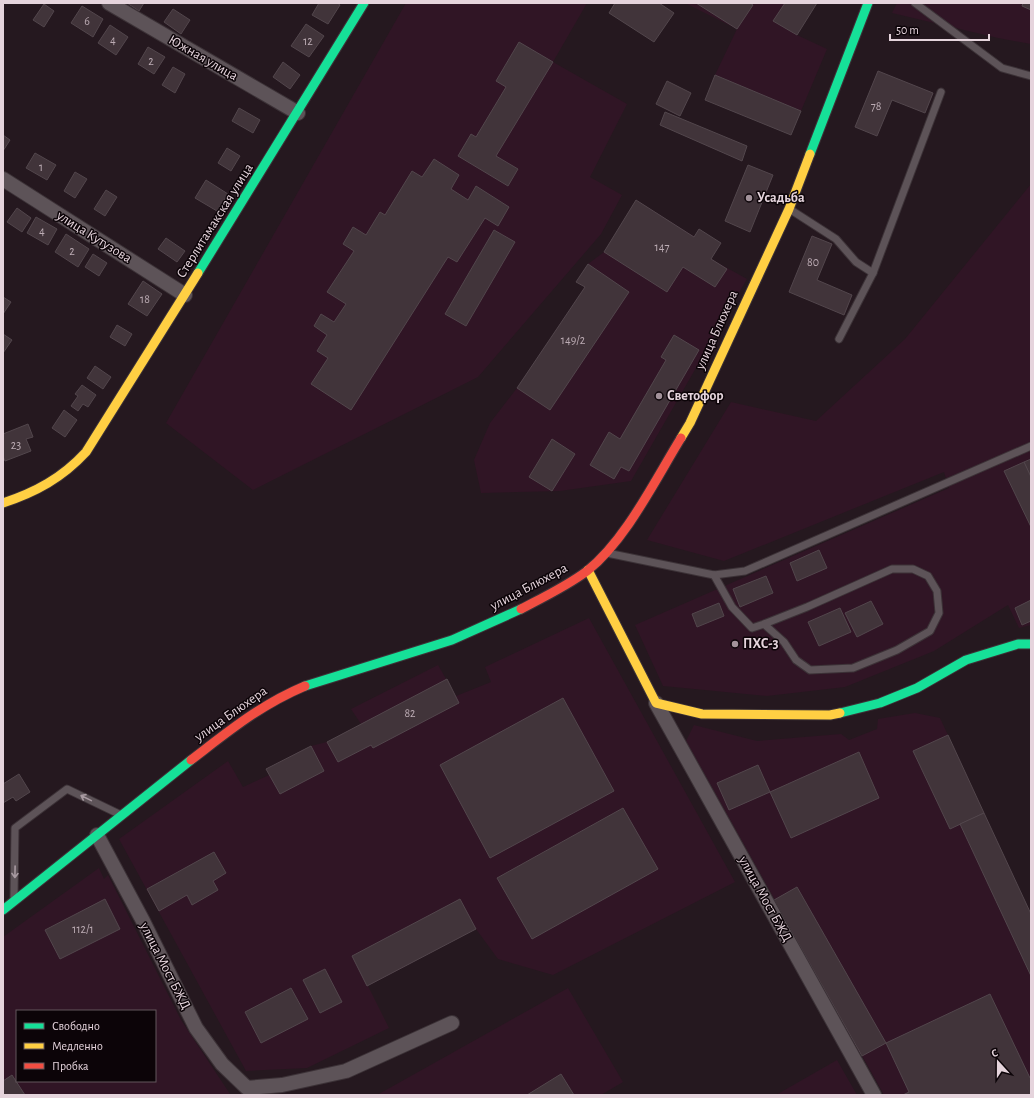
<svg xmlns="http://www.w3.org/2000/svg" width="1034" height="1098" font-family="'Alegreya Sans',sans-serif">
  <rect width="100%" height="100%" fill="#25181f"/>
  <g fill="#301525" fill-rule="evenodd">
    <polygon points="406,3 587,3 553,62 627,104 590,177 622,195 601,234 478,377 253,490 166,423"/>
    <polygon points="685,3 785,3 774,21 797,35 827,49 801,111 715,75 737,29"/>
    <polygon points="897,3 1031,3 1031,44 998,38 892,13"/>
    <polygon points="1031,184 1031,625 1019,628 1008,605 934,651 845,687 767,696 663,686 635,625 949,488 944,472 724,561 647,540 731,402 816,421 905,339"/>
    <polygon points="636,200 695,237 711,259 747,279 631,481 560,491 481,493 474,460 490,423 517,388 585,287 576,282 588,264 604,252"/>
    <polygon points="589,618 735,882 553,975 498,959 476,929 368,986 389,1028 307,1068 246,1071 119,839 228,761 243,787 269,775 266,769 311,746 327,742 361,724 351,709 438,665 456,696 491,682 485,667"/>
    <polygon points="915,713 940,718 1031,914 1031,1095 884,1095 686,741 694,725 757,741 841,734 849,740 877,729 878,719"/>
    <path d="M99,868l5,11 4,-4 73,145 49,74 -1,1h-226v-158zM17,1011h138v70h-138z"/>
    <polygon points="568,988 623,1082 601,1095 377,1095"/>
    <polygon points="837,1060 857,1095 776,1095"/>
  </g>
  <g fill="#41343a" stroke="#52464c">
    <polygon points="127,3 144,3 139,11"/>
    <polygon points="319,3 337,3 340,5 328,24 312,15"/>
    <polygon points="615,3 659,3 674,13 654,42 609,13"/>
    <polygon points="696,3 750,3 753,5 737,29"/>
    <polygon points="785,3 817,3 797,35 773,21"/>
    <polygon points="1023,3 1031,3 1031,10 1022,6"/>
    <polygon points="44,4 54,11 44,27 33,20"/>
    <polygon points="82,6 103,19 93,37 71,23"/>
    <polygon points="173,9 190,20 181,34 164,22"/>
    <polygon points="306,24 324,36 309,57 291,46"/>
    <polygon points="110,25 128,37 116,55 98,43"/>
    <polygon points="519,42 553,62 496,156 518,169 508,186 458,156 471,134 476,137 506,87 496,81"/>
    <polygon points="148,47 165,57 154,74 138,64"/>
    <polygon points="283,62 300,75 290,89 273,77"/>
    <polygon points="173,67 185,74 175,93 162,85"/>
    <polygon points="878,71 933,93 925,113 892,100 877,136 855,127"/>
    <polygon points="715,75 801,111 791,135 705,100"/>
    <polygon points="667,81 691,93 680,116 656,104"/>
    <polygon points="239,108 260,120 253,133 232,121"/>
    <polygon points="665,112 747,146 742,161 660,125"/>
    <polygon points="3,135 10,140 3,151"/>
    <polygon points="227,148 240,156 231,171 218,163"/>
    <polygon points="35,153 56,165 47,180 26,168"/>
    <polygon points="434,159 459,175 451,189 468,200 476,186 509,207 498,226 485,218 457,262 448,257 351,410 311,384 328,358 317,351 327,335 314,326 321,314 334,322 346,304 327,292 354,251 343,244 353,227 366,235 380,212 385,215 412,171 422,177"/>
    <polygon points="748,165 773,175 750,232 725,221"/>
    <polygon points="75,172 87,179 75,198 64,191"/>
    <polygon points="206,180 228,194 217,211 195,198"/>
    <polygon points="106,190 117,197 105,216 94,209"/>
    <polygon points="636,200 694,237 699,229 721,243 711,259 727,269 715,287 683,267 667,292 604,252"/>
    <polygon points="17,208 31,218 22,232 7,222"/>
    <polygon points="36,217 57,229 48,245 27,233"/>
    <polygon points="494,230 515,242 466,326 445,314"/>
    <polygon points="66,234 89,249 78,267 55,252"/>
    <polygon points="812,236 832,244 817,280 852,295 844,315 789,292"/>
    <polygon points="166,238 185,251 177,262 158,249"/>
    <polygon points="93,254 107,263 99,276 85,267"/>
    <polygon points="588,264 629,292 550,410 517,388 585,287 576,282"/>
    <polygon points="143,281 162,294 147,316 128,304"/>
    <polygon points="3,297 11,302 3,314"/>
    <polygon points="117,325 132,334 125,346 110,337"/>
    <polygon points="3,334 12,340 3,353"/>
    <polygon points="674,335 699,350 629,471 621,467 614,479 590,465 609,432 620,439 666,360 661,357"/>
    <polygon points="95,366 111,377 103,389 87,378"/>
    <polygon points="82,385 96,395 88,407 83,404 78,411 71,406 78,396 75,394"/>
    <polygon points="64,410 77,420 65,437 52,428"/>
    <polygon points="28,424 33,437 26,439 31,451 5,461 3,456 3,434"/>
    <polygon points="552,439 575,454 552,491 529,477"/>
    <polygon points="1031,459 1031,477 1024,462"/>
    <polygon points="1024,462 1031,477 1031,527 1004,471"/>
    <polygon points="819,550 827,568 797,581 790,563"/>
    <polygon points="766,576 773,593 740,607 733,589"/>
    <polygon points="1031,600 1031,621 1022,625 1015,608"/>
    <polygon points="871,601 883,624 857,637 845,613"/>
    <polygon points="719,603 724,616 697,627 692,614"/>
    <polygon points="840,608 851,632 819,646 808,622"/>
    <polygon points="447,679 459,703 373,748 371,745 338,762 327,742"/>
    <polygon points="563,698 614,791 490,858 440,765"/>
    <polygon points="948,735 984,813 950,829 913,751"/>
    <polygon points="311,746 324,771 280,794 266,769"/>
    <polygon points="859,752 879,798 791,838 770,792"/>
    <polygon points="758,765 770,792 729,810 717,783"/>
    <polygon points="19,774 30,792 16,801 13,797 3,803 3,784"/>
    <polygon points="623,808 658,869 532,939 497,878"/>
    <polygon points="984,813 1031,914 1031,976 960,824"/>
    <polygon points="214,852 226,873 213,881 218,890 192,905 187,895 159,911 147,889"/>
    <polygon points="797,887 886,1043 862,1056 774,900"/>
    <polygon points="105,899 120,929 60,959 45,930"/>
    <polygon points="460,899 476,929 367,986 352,956"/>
    <polygon points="325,969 342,1002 320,1013 303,980"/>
    <polygon points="291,988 308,1019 261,1043 245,1012"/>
    <polygon points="990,994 1030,1078 1031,1078 1031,1095 903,1095 909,1092 886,1043"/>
    <polygon points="561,1074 574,1095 527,1095"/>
    <polygon points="12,1075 25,1095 3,1095 3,1081"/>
  </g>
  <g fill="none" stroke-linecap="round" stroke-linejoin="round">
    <g stroke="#3c3237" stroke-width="9">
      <g id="lane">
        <polyline points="915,3 1002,68 1031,76"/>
        <polyline points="791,210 836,239 856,262 873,273"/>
        <polyline points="839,339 873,273 941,92"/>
        <polyline points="607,553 714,575 745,571 1031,446"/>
        <polyline points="714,575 732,607 752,628 764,624 807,607 892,569 913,569 928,576 937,591 939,613 930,631 897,650 853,668 810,670 796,660 784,642 764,624"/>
        <polyline points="14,897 15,828 67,789 119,814"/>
      </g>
    </g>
    <g stroke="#3c3237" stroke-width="16">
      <g id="street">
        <polyline points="109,3 298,113"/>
        <polyline points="3,179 185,295"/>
        <polyline points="656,703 874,1095"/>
        <polyline points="97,835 143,921 196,1028 222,1064 247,1088 282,1085 346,1071 452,1023"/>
      </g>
    </g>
    <g stroke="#3c3237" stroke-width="11">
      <g id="fast">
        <polyline points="810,154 868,3"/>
        <polyline points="198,273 364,3"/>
        <polyline points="305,686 452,640 521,609"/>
        <polyline points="840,713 880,703 917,688 966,660 1018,644 1031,644"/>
        <polyline points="3,910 191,760"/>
      </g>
    </g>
    <g stroke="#3c3237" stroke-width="11">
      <g id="slow">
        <polyline points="681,438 690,423 789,209 810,154"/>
        <path d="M3,503c33,-11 59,-25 83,-51l112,-179"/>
        <polyline points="588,570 656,703 702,714 830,715 840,713"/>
      </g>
    </g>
    <g stroke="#3c3237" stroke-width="11">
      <g id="jam">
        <path d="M521,609c23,-12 46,-23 66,-38 39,-31 68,-91 94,-133"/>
        <path d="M191,760c38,-29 69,-55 114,-74"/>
      </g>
    </g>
    <use href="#lane" stroke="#5d5358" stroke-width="7"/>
    <use href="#street" stroke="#5d5358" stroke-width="14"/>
    <use href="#fast" stroke="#16e098" stroke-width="9"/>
    <use href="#slow" stroke="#ffcf43" stroke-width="9"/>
    <use href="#jam" stroke="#f24e42" stroke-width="9"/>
  </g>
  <defs><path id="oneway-shaft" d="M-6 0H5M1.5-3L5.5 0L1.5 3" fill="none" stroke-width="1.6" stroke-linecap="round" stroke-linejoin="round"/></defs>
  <g stroke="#a89aa1">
    <use href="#oneway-shaft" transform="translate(86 798) rotate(-154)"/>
    <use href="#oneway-shaft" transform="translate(15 872) rotate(91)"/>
  </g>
  <g fill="#a2929a" stroke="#0c0408" stroke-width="1.5">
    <circle cx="749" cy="198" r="4"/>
    <circle cx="659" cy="396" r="4"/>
    <circle cx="735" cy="644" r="4"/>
  </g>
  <g text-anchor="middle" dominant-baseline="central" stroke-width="3" stroke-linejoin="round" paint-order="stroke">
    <g font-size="12" fill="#bcacb4">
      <text x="87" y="21">6</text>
      <text x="113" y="40">4</text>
      <text x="308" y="41">12</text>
      <text x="151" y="61">2</text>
      <text x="876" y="106">78</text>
      <text x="41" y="167">1</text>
      <text x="42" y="231">4</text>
      <text x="662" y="247">147</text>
      <text x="72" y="251">2</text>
      <text x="813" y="262">80</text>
      <text x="145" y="299">18</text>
      <text x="573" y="340">149/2</text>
      <text x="16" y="445">23</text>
      <text x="410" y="713">82</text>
      <text x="83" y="929">112/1</text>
    </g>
    <g font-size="14" fill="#e5d4dc" stroke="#0c0408">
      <text transform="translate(203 58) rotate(30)">Южная улица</text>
      <text transform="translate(215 221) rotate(-58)">Стерлитамакская улица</text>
      <text transform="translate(94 237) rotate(32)">улица Кутузова</text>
      <text transform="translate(717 330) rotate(-66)">улица Блюхера</text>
      <text transform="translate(529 587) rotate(-28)">улица Блюхера</text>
      <text transform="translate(231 714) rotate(-35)">улица Блюхера</text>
      <text transform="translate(765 899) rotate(61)">улица Мост БЖД</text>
      <text transform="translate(165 966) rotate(63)">улица Мост БЖД</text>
    </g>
    <g font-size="14" font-weight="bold" fill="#e5d4dc" stroke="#0c0408" text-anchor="start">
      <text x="757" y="198">Усадьба</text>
      <text x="667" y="396">Светофор</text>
      <text x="743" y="644">ПХС-3</text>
    </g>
  </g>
  <rect width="1034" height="1098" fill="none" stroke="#e5d4dc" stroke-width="8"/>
  <rect x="16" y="1010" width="140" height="72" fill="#0c0408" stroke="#63575d"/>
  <rect x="24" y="1023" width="20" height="6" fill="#16e098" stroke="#63575d"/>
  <text x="52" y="1030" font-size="12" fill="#e5d4dc">Свободно</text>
  <rect x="24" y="1043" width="20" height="6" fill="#ffcf43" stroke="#63575d"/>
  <text x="52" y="1050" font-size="12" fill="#e5d4dc">Медленно</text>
  <rect x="24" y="1063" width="20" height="6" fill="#f24e42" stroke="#63575d"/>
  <text x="52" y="1070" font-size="12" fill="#e5d4dc">Пробка</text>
  <g transform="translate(998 1062) rotate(339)" stroke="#0c0408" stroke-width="3" paint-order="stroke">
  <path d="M0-3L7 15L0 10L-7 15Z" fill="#e5d4dc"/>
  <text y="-6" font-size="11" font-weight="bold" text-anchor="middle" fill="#e5d4dc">С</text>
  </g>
  <path d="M890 34v6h99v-6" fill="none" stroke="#e5d4dc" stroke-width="2"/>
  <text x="896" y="34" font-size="12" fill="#e5d4dc" stroke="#0c0408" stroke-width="3" paint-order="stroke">50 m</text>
</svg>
